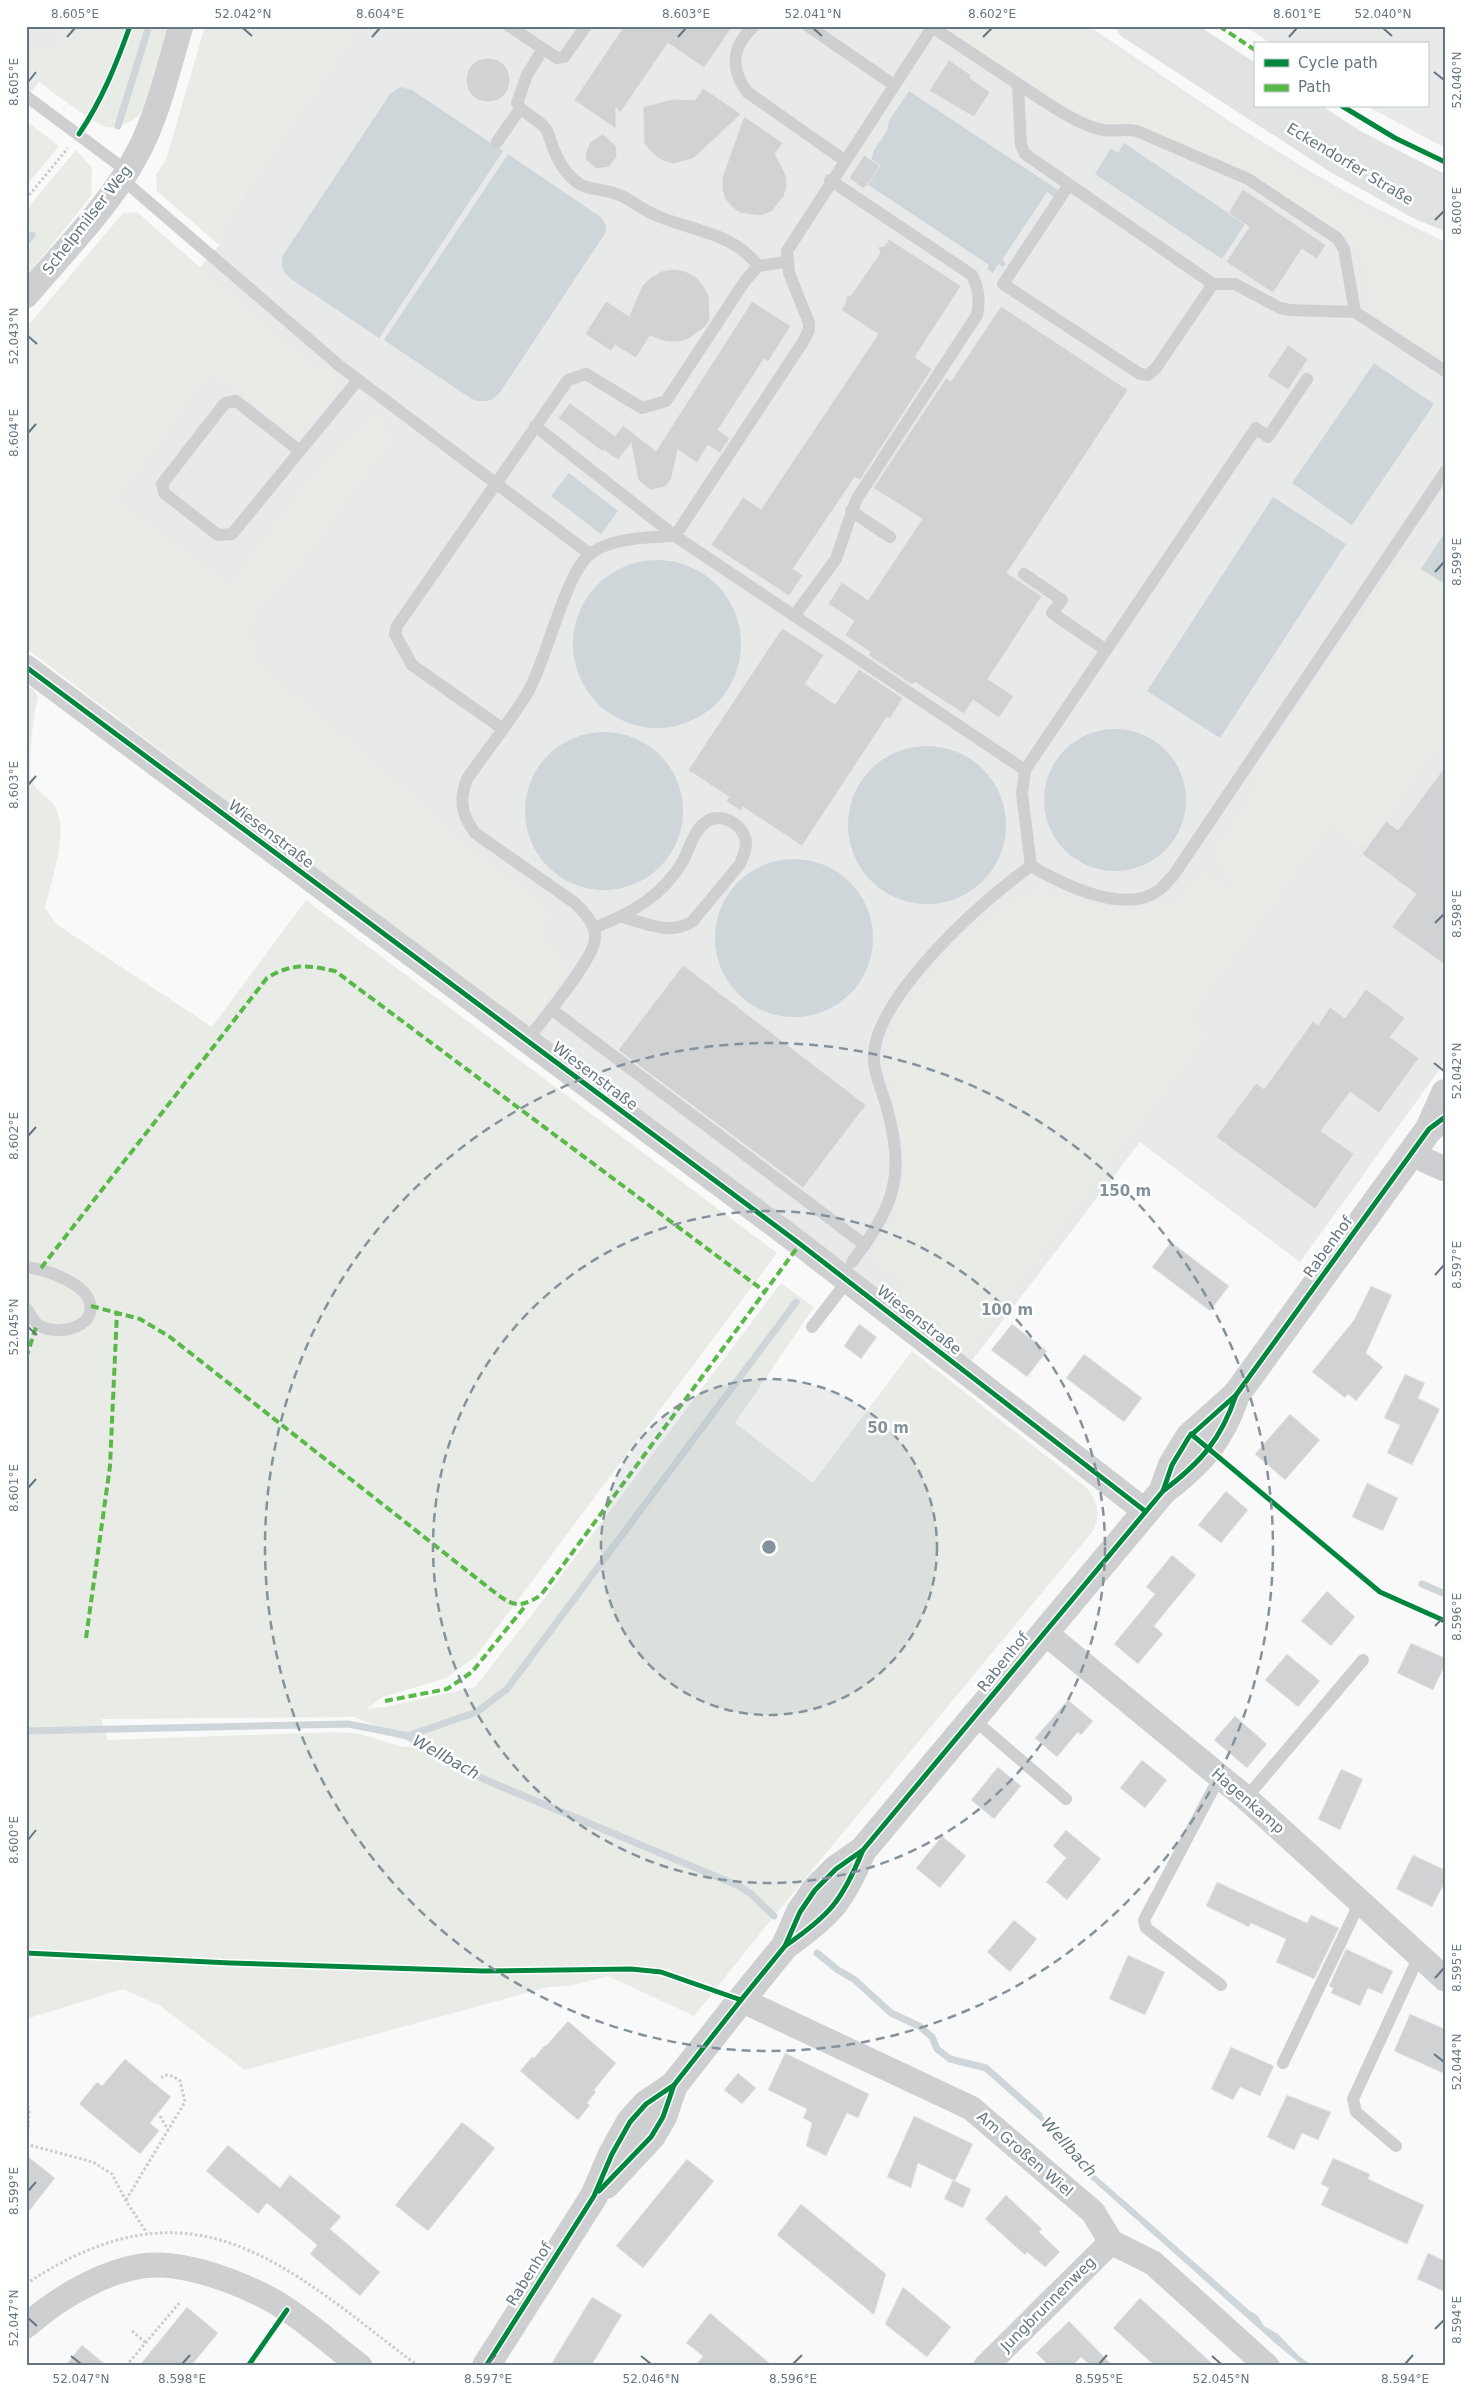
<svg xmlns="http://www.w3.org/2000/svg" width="1471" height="2392" font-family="'DejaVu Sans',sans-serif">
  <rect width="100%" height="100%" fill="#f9f9f9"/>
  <g fill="#e8e9e9">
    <polygon points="26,26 64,26 56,55 30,47 31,74 40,81 26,98"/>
    <polygon points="349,26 1089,26 1229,121 1306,169 1366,203 1445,242 1445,1062 1300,1262 1140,1142 970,1363 26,648 181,288 219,245 219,231 351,35"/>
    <polygon points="1245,26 1445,26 1445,148 1367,106 1427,106 1427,44 1271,44"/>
  </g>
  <g fill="#e8ebe6" fill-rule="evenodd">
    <path d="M64,26h106c-6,21 -17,76 -32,90 -8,7 -22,13 -32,11 -9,-2 -70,-46 -75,-53 -5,-8 -2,-19 -1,-27l26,7z"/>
    <polygon points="205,26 349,26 351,35 219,231 219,245 157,191 156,175 166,160"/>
    <polygon points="949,26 1079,26 1309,180 1368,213 1443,248 1445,362 1381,319 1371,305 1365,259 1358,248 1345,235 1236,166 1130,124 1090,121 957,37"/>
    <polygon points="26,121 59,146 26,186"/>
    <polygon points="76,150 92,168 91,196 26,277 26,210"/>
    <path d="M137,212l175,154 10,1 11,9c3,26 -21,42 -38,60l-60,-50 -28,-10 -91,125 114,84 94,-124 13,-8 17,-22 3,2 17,-21 17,27 -101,139 -27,23 -8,12 -6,12 4,28 13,18 160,136 36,36 88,68v8l-14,17 24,18 9,16 -37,50 -13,2 -493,-374v-320l97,-115z"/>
    <polygon points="1402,556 1445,584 1445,738 1362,848 1331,824 1189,1017 1208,1034 1053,1237 968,1353 896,1298 906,1285 873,1259 872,1255 888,1228 900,1217 901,1186 909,1153 902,1131 888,1060 891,1035 900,1016 951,950 998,911 1023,895 1040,891 1116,911 1165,908 1177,901 1202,871 1239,899 1233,883 1223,875 1217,849 1253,797 1257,773 1289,722"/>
    <path d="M26,684l8,6 4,7c-4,14 -11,71 -6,84 9,20 25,13 28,44 3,21 -10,61 -15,83l11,16 156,103 94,-127 471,353 -301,403 -30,22 -63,19 -17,12 19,-2 90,-20 59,-75 247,-329 33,24 -79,116 78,60 99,-132 175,137c11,15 14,25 6,43l-319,385 -80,100 -86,-40 -38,10 -22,1 -303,83 -86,-65 -36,-16 -97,30zM354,1717l72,28 -24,2 -42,-13 -24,-2 -228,8 -7,-21z"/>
  </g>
  <g fill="#ced6d9">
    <path d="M400,87l12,3 91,61 -124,187 -88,-59c-8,-6 -11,-13 -8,-24l107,-161z"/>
    <polygon points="909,91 1058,190 1054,197 1047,192 1002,260 1006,263 1003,267 998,264 993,273 987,269 989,265 867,184 880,166 871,161 874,150 887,131 889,121"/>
    <polygon points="1124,143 1245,224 1222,259 1095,174 1111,148 1118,153"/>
    <path d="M508,154l94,64 4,7v7l-107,162c-9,8 -15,9 -27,5l-88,-59z"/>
    <polygon points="1374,363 1434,404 1352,525 1292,483"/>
    <polygon points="569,473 618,511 601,534 551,496"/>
    <polygon points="1273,497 1346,544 1220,738 1147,691"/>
    <polygon points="1445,532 1445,584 1421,569"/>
    <circle cx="657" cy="644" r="84"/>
    <circle cx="1115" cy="800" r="71"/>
    <circle cx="604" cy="811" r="79"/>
    <circle cx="927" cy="825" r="79"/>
    <circle cx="794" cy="938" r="79"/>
    <polygon points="1036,2108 1086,2167 1250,2311 1258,2316 1264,2326 1278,2334 1298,2355 1312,2366 1303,2366 1275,2343 1083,2172 1033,2112"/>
  </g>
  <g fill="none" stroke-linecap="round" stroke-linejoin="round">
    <g stroke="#ced6d9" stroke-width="7">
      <polyline points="118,126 149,26"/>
      <polyline points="26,242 32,235"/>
      <polyline points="1422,1584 1445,1594"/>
      <polyline points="26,1731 348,1724 379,1730 407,1736 446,1759 488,1781 739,1886 751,1894 774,1916"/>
      <polyline points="407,1736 477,1712 507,1689 796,1302"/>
      <polyline points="817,1953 838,1970 855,1980 891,2013 919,2026 932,2037 937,2049 950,2059 986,2068 1039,2115"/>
    </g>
  </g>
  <g fill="#d0d2d3" stroke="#e8e8e8">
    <polygon points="624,26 733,26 704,68 668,43 620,113 616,107 616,129 574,100"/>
    <circle cx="488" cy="80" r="22"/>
    <polygon points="949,60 971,75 970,78 990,92 974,117 929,91"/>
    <polygon points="703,88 741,114 694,158 674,164 663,161 654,155 644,143 643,107 672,99 695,100"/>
    <polygon points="744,116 783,143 775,154 786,175 787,186 784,196 771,212 761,216 740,213 732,207 725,199 722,188 722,178"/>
    <polygon points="603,134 616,146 617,157 609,167 596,169 586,160 585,154 590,142"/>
    <polygon points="864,155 880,166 864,189 849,178"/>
    <polygon points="1243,189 1326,245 1317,259 1302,249 1273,293 1226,262 1249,227 1228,213"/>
    <polygon points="889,239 961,286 915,357 932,369 860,480 855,477 793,569 803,575 789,596 711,545 743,497 761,509 878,334 841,310 846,302 846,296 851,295 880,253 878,247 884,246"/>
    <polygon points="673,269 685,271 696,277 704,286 709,297 710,319 705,327 690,338 679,342 667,342 650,336 636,358 615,345 611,351 585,334 606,301 629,316 642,286 651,277 662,271"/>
    <polygon points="752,301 791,326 768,362 764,359 718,430 730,438 720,453 708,445 697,463 678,450 671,480 665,487 650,490 638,480 631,443 618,460 604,450 603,452 558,418 570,403 615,436 623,425 656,451"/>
    <polygon points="1001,306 1128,390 1007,573 1042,596 988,679 1014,696 999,718 973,700 964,714 915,682 912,685 868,655 870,652 845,635 854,621 828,604 842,582 868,600 922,519 873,488 946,378 951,381"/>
    <polygon points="1288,345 1308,359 1288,390 1267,376"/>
    <polygon points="782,628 824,655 805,684 835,704 859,669 903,698 890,719 887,717 802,846 743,807 741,811 726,801 729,797 688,770"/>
    <polygon points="1445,767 1445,965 1392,927 1416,894 1362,854 1386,821 1398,830"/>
    <polygon points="683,965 866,1105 803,1188 618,1050"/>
    <polygon points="1366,989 1405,1018 1390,1037 1419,1058 1379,1113 1350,1092 1321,1131 1354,1154 1315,1209 1216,1137 1256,1083 1264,1089 1313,1021 1318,1025 1330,1007 1345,1018"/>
    <polygon points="1171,1242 1229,1286 1210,1311 1152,1267"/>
    <polygon points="1371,1286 1392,1295 1366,1353 1383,1367 1356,1401 1348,1394 1345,1398 1312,1372 1354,1320"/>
    <polygon points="859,1324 877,1337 861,1359 844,1346"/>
    <polygon points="1012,1324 1047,1351 1027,1377 991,1350"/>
    <polygon points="1084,1354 1142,1398 1124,1422 1066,1378"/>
    <polygon points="1405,1374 1425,1383 1418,1398 1440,1409 1412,1465 1387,1453 1400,1425 1384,1418"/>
    <polygon points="1290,1414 1320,1440 1285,1480 1255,1454"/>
    <polygon points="1367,1483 1398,1498 1383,1531 1352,1517"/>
    <polygon points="1226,1491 1248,1510 1221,1543 1198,1525"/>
    <polygon points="1172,1555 1196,1575 1154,1626 1163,1634 1138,1664 1114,1644 1155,1594 1146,1587"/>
    <polygon points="1327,1591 1355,1617 1331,1646 1301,1621"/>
    <polygon points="1411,1643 1445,1658 1445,1665 1433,1690 1397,1673"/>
    <polygon points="1287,1654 1320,1681 1298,1707 1265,1680"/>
    <polygon points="1068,1700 1093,1721 1081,1735 1078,1732 1057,1757 1035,1738"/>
    <polygon points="1235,1716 1267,1744 1247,1768 1214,1740"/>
    <polygon points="1142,1760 1167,1780 1145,1808 1120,1788"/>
    <polygon points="998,1767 1021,1786 994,1819 971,1800"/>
    <polygon points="1341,1769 1363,1779 1340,1830 1318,1819"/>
    <polygon points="1066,1830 1101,1859 1067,1900 1046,1882 1066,1858 1053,1846"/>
    <polygon points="942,1836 966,1856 940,1888 916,1868"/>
    <polygon points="1413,1855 1445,1870 1445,1882 1432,1907 1396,1889"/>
    <polygon points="1217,1882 1307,1923 1311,1915 1339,1928 1314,1979 1276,1962 1286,1939 1251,1923 1249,1927 1206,1906"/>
    <polygon points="1014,1920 1037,1939 1010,1972 987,1952"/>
    <polygon points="1346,1949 1393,1971 1382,1994 1368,1988 1360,2006 1331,1993 1333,1988 1329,1986"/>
    <polygon points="1128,1955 1165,1972 1145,2015 1109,1999"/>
    <polygon points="1410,2014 1445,2029 1445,2074 1394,2051"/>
    <polygon points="568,2021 616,2063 594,2090 596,2092 587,2103 590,2105 578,2120 520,2071 532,2057 534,2058 545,2045 546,2046"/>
    <polygon points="1231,2047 1274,2066 1260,2096 1240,2087 1233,2100 1211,2089"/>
    <polygon points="785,2053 869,2094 858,2118 847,2113 826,2156 806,2146 812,2123 803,2118 807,2109 768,2090"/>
    <polygon points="125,2059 171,2097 150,2123 159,2131 140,2154 79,2104 97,2082 102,2086"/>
    <polygon points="738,2073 756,2088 742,2104 724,2090"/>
    <polygon points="1287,2095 1331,2112 1318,2140 1302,2133 1294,2150 1267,2137"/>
    <polygon points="914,2116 973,2144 955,2181 918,2163 911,2188 887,2177"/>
    <polygon points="462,2122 495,2148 428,2231 395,2205"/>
    <polygon points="228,2145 280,2188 290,2175 341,2217 330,2229 380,2272 360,2296 310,2254 317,2245 267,2203 258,2214 206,2171"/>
    <polygon points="26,2155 55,2178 26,2215"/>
    <polygon points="1333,2158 1370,2174 1368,2179 1424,2205 1407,2244 1321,2205 1329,2188 1321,2184"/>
    <polygon points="687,2159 714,2181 643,2268 616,2246"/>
    <polygon points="953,2180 971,2189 963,2208 944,2199"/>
    <polygon points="1006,2195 1042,2229 1039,2232 1060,2252 1045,2267 1027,2252 1025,2255 985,2219"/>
    <polygon points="801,2204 886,2274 874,2315 777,2235"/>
    <polygon points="1428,2253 1445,2261 1445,2292 1417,2279"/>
    <polygon points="903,2287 951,2327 927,2357 885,2324"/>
    <polygon points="592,2297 622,2315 591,2366 550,2366"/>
    <polygon points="1140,2298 1215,2366 1155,2366 1113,2328"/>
    <polygon points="187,2307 218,2333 191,2366 139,2366"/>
    <polygon points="710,2313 773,2366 695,2366 703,2356 686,2343"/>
    <polygon points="1069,2321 1113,2366 1091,2366 1081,2357 1072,2366 1049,2366 1036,2353"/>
    <polygon points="82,2345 107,2366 65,2366"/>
  </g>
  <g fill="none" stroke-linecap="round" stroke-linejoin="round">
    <g stroke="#cbcccd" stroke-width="3" stroke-dasharray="2.5 2.5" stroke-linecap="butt">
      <polyline points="26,199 68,148"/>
      <polyline points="26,1953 230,1963 483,1971 631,1969 661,1972 717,1991"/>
      <polyline points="26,2096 29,2112 27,2144"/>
      <polyline points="160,2116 168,2130"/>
      <polyline points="26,2144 93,2162 112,2174 126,2201 147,2233"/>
      <polyline points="126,2200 185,2102 180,2081 173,2076 165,2075 161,2078"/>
      <path d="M26,2284c168,-112 258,-20 392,82"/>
      <polyline points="132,2331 145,2342"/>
      <polyline points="126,2366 181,2301"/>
      <polyline points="248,2366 273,2329"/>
    </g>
    <g stroke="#cecfd0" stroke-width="12">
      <polyline points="509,26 557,58 564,57 586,26"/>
      <path d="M754,26c-23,21 -24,42 -7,66l97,68"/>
      <polyline points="808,26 894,85"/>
      <polyline points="932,27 1018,84 1021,145 1025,154 1213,284"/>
      <path d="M543,49l-16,26 -10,28c6,11 20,15 28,25 4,4 4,9 6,14 5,15 13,31 27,41 10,7 24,6 36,10 14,4 24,14 37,20 36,18 82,18 107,53l28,-4"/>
      <path d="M1018,84c24,15 58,41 85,46 11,2 22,-2 34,1l111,48 89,59 7,11 11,63 -65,-2 -10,-2 -45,-24h-22l-57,84 -8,7 -8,-1 -137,-90 65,-98"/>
      <polyline points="26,96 127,171"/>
      <polyline points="497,142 520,109"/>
      <polyline points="122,179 341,367 590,554"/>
      <polyline points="1355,312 1445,371"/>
      <polyline points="535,426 675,536 1025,770 1022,794 1031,866"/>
      <polyline points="300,451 236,401 225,403 162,484 164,493 218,535 232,534 358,380"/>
      <polyline points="851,511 890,537"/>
      <polyline points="1024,574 1062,600 1052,613 1106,650"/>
      <path d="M794,616l42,-57 20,-59 121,-185c3,-15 2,-26 -5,-40l-142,-95"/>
      <polyline points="503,729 412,665 395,634 397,626 568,380 586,374 642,408 666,401 745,281 758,266"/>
      <polyline points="1025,770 1256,428 1268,437 1307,379"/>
      <path d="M594,928c36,-14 69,-32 89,-67 7,-13 10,-30 23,-39 15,-11 39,3 40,21 0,8 -3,14 -6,21l-48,58c-23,13 -45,2 -69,-5"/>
      <polyline points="551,1009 865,1245"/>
      <path d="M527,1040c14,-18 67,-81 68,-101 1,-15 -10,-26 -20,-36l-100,-70c-14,-19 -16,-33 -8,-54 20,-29 43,-57 61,-87 19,-33 37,-118 62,-138 20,-16 60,-17 85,-18l128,-194 6,-12v-7l-20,-50 -2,-22 146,-225"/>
      <path d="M852,1262c43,-57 54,-87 34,-157 -4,-15 -14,-36 -12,-52 5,-59 109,-154 157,-187 31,18 94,50 128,24 5,-4 9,-9 14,-14l272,-404"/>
      <path d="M26,1267c18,2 61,16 64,37 5,25 -36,33 -53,20 -4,-4 -8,-12 -11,-16"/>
      <polyline points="812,1327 848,1280"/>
      <polyline points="973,1719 1066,1799"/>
      <polyline points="1220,1776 1144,1920 1146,1928 1221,1985"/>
      <polyline points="1246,1798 1363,1660"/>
      <polyline points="1283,2063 1360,1902"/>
      <polyline points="1396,2146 1356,2112 1353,2099 1419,1956"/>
    </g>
    <g stroke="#cecfd0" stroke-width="25">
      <path d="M26,296c36,-43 84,-91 110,-140 22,-40 32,-87 45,-130"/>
      <polyline points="26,667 800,1244 1145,1511"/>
      <polyline points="1411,1154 1445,1169"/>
      <polyline points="1044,1632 1246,1798 1445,1979"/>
      <polyline points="741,2000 971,2108 1093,2212 1111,2242 1153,2263 1267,2366"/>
      <path d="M26,2326c33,-29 85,-60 129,-61 35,-1 82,17 113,33 33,18 62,45 92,68"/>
      <polyline points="986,2366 1111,2242"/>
    </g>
    <g stroke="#cecfd0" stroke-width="28">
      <polyline points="1429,1129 1445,1093"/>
      <polyline points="1164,1487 1172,1465 1189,1437 1236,1395 1429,1129 1445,1117"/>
      <path d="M786,1945c44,-31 56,-45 76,-94"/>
      <polyline points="606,2185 651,2137 663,2117 674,2085"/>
      <path d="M486,2366l108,-170 18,-42 18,-32 16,-18 28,-19 67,-85 44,-54 15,-34 15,-22 21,-21 27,-19 300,-359c37,-28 58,-51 73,-96"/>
    </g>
    <g stroke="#e1e2e2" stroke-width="28">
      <polyline points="1131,26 1336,159 1422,207 1445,216"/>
      <polyline points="1173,26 1255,79"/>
      <polyline points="1296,106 1353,143 1445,190"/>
    </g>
    <g stroke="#58b947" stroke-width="4" stroke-dasharray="8 4" stroke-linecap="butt">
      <polyline points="1219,26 1255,50"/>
      <path d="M41,1268l226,-290c25,-15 40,-13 68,-7l429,320"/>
      <path d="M91,1306l49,13 30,18 319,251c21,16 28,23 52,7l259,-351"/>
      <polyline points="26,1358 37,1324"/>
      <polyline points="86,1638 110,1466 117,1312"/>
      <polyline points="385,1701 447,1689 472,1672 526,1605"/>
    </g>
    <g stroke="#fff" stroke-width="8">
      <g id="cycleway">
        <polyline points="1342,106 1395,138 1445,162"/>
        <path d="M79,134c23,-34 37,-69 51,-108"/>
        <polyline points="26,667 800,1244 1145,1511"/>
        <polyline points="1191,1434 1380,1592 1445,1621"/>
        <polyline points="1163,1491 1172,1465 1189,1437 1236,1395 1429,1129 1445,1117"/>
        <path d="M785,1946c45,-31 57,-45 78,-96"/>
        <polyline points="26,1953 230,1963 483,1971 631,1969 661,1972 741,2000"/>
        <polyline points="599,2191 651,2137 663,2117 674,2085"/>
        <polyline points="248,2366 287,2310"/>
        <path d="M486,2366l108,-170 18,-42 18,-32 16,-18 28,-19 67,-85 44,-54 15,-34 15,-22 21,-21 27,-19 300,-359c37,-28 58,-51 73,-96"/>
      </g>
    </g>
    <use href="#cycleway" stroke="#00873e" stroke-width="5"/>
  </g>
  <path fill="none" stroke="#657683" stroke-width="2" d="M243,28l9,8M813,28l9,8M1383,28l9,8M67,37l8,-9M372,37l8,-9M678,37l8,-9M983,37l9,-9M1289,37l8,-9M1434,72l10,8M28,82l8,-10M1435,220l9,-9M28,336l9,8M28,433l8,-9M1435,572l9,-10M28,785l8,-9M1435,923l9,-9M1434,1063l10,8M28,1136l8,-9M1435,1275l9,-10M28,1327l9,8M28,1488l8,-9M1435,1626l9,-9M28,1840l8,-10M1435,1978l9,-10M1434,2054l10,8M28,2191l8,-9M28,2318l9,8M1435,2329l9,-9M71,2356l10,8M641,2356l10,8M1212,2356l9,8M182,2364l8,-9M488,2364l8,-9M793,2364l9,-9M1099,2364l8,-9M1405,2364l8,-9"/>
  <circle cx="769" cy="1547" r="168" fill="#84929c" fill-opacity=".12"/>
  <g fill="none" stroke="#84929c" stroke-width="2.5" stroke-dasharray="9 6">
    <circle cx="769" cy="1547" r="168"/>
    <circle cx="769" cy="1547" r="336"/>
    <circle cx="769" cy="1547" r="504"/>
  </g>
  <g text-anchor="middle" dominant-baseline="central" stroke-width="5" stroke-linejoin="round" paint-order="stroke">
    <g font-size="15" fill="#657683" stroke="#fff">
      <text transform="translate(1350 164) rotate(31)">Eckendorfer Straße</text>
      <text transform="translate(87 220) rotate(-52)">Schelpmilser Weg</text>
      <text transform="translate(271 834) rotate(37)">Wiesenstraße</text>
      <text transform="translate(595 1076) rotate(37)">Wiesenstraße</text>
      <text transform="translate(1328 1247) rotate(-54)">Rabenhof</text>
      <text transform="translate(919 1320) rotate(38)">Wiesenstraße</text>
      <text transform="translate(1003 1662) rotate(-51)">Rabenhof</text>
      <text transform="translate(1248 1801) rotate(41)">Hagenkamp</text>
      <text transform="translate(1025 2154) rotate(41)">Am Großen Wiel</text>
      <text transform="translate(529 2274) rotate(-58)">Rabenhof</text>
      <text transform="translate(1048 2304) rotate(-45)">Jungbrunnenweg</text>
    </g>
    <g font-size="16" font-style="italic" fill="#60757c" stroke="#fff">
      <text transform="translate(446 1757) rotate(29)">Wellbach</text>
      <text transform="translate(1069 2147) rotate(48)">Wellbach</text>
    </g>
  </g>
  <circle cx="769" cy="1547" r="8" fill="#84929c" stroke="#fff" stroke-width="2.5"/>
  <g font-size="15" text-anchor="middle" font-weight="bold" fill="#84929c" stroke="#fff" stroke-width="5" stroke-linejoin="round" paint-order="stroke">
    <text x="1125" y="1196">150 m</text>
    <text x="1007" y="1315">100 m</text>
    <text x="888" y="1433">50 m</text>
  </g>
  <rect width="1471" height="2392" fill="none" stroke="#ffffff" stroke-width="55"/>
  <rect x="1254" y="42" width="175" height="65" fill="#ffffff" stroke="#c1c8cd"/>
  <rect x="1264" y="59" width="25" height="8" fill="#00873e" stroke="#c1c8cd"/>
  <text x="1298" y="68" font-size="15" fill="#657683">Cycle path</text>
  <rect x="1264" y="84" width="25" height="8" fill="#58b947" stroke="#c1c8cd"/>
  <text x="1298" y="92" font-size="15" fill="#657683">Path</text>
  <rect x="28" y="28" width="1416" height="2336" fill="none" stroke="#657683" stroke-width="2"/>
  <g font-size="12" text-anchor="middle" fill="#657683">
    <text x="75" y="18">8.605°E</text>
    <text x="243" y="18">52.042°N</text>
    <text x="380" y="18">8.604°E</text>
    <text x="686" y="18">8.603°E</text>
    <text x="813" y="18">52.041°N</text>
    <text x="992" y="18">8.602°E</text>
    <text x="1297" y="18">8.601°E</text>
    <text x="1383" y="18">52.040°N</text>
    <text transform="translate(1457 80) rotate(-90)" y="4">52.040°N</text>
    <text transform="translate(14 82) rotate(-90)" y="4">8.605°E</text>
    <text transform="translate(1457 211) rotate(-90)" y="4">8.600°E</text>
    <text transform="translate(14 336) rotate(-90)" y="4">52.043°N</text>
    <text transform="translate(14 433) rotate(-90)" y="4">8.604°E</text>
    <text transform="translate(1457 562) rotate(-90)" y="4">8.599°E</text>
    <text transform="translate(14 785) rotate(-90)" y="4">8.603°E</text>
    <text transform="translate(1457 914) rotate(-90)" y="4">8.598°E</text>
    <text transform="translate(1457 1071) rotate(-90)" y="4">52.042°N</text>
    <text transform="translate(14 1136) rotate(-90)" y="4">8.602°E</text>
    <text transform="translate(1457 1265) rotate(-90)" y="4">8.597°E</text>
    <text transform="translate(14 1327) rotate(-90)" y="4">52.045°N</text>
    <text transform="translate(14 1488) rotate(-90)" y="4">8.601°E</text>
    <text transform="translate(1457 1617) rotate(-90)" y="4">8.596°E</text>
    <text transform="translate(14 1840) rotate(-90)" y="4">8.600°E</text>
    <text transform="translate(1457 1968) rotate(-90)" y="4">8.595°E</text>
    <text transform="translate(1457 2062) rotate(-90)" y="4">52.044°N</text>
    <text transform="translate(14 2191) rotate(-90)" y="4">8.599°E</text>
    <text transform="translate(14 2318) rotate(-90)" y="4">52.047°N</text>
    <text transform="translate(1457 2320) rotate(-90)" y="4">8.594°E</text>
    <text x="81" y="2383">52.047°N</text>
    <text x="182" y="2383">8.598°E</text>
    <text x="488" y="2383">8.597°E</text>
    <text x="651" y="2383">52.046°N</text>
    <text x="793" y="2383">8.596°E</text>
    <text x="1099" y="2383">8.595°E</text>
    <text x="1221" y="2383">52.045°N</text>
    <text x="1405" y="2383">8.594°E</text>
  </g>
</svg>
